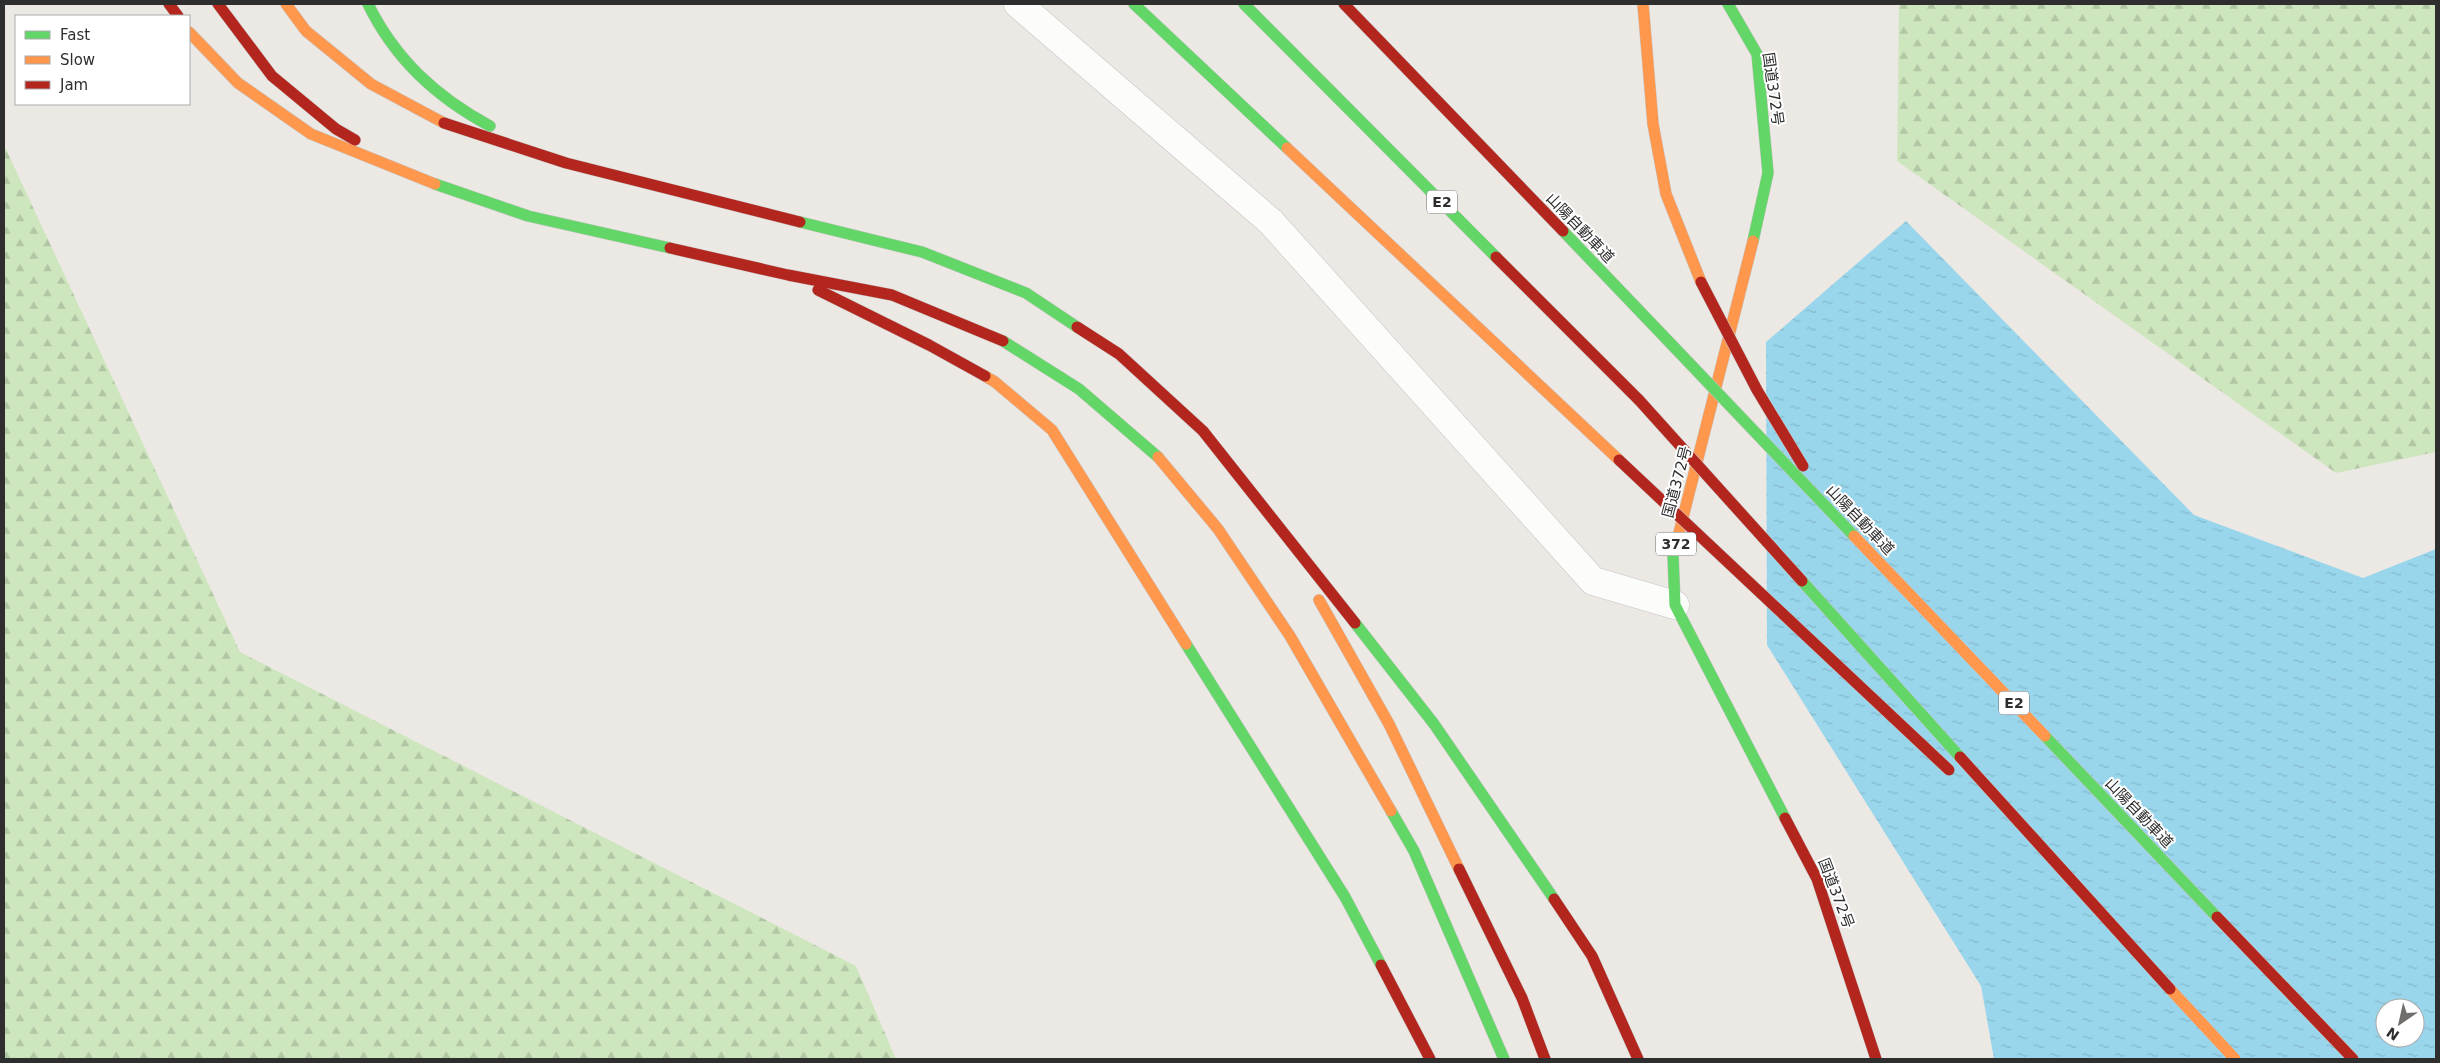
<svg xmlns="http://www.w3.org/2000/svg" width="2440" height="1063" font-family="'DejaVu Sans','Noto Sans JP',sans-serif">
  <defs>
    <pattern id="forest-firs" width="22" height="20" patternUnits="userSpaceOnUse" patternTransform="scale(1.25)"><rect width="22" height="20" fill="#cee6be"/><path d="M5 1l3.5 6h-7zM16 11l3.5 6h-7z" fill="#b1c6a4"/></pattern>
    <pattern id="water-ripples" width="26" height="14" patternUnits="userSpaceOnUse" patternTransform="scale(1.25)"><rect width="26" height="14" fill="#99d6ec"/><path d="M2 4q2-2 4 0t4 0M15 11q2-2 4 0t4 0" fill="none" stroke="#84b8cb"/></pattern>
  </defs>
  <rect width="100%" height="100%" fill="#ece8e4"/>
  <g fill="url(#forest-firs)">
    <polygon points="1899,4 2436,4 2436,452 2336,473 1897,161"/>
    <polygon points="4,145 240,652 856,966 896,1059 4,1059"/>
  </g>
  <path fill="url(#water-ripples)" fill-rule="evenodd" d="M1906,221l288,294 169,63 73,-29v510h-442l-13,-73 -214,-341 -1,-303zM2385,1008h30v30h-30z"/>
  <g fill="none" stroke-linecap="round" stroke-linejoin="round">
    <g stroke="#c5c4c5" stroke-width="29">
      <polyline id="street" points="1018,4 1271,222 1593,581 1675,605"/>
    </g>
    <g stroke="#c6c5c4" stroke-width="12">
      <g id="fast">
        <path d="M368,4c27,55 68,93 122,122"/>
        <polyline points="1134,4 1287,148"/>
        <polyline points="1244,4 1496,257"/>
        <polyline points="1728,4 1757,54 1768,173 1753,241"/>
        <polyline points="435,184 528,216 670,248"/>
        <polyline points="800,222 922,252 1026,293 1077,327"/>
        <polyline points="1563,231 1674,347"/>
        <polyline points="1003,341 1079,389 1158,457"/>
        <polyline points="1679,533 1673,555 1675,605 1785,818"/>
        <polyline points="1355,623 1434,724 1554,899"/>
        <polyline points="1186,644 1345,897 1381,965"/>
        <polyline points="1391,811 1414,851 1504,1059"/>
      </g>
    </g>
    <g stroke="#c6c5c4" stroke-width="12">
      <g id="slow">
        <polyline points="286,4 306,31 371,84 444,123"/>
        <polyline points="1643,4 1653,124 1666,194 1701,282"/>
        <polyline points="189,32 238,83 311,134 435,184"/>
        <polyline points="1287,148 1619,460"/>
        <polyline points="985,376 995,382 1052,430 1186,644"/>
        <polyline points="1158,457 1218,529 1290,636 1391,811"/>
        <polyline points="1679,533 1753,241"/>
        <polyline points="1319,600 1389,724 1459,869"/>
      </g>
    </g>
    <g stroke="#c6c5c4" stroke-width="12">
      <g id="jam">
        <polyline points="169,4 178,16"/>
        <polyline points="218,4 272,76 336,129 355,140"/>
        <polyline points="1344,4 1563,231"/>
        <polyline points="444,123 566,163 800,222"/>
        <polyline points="670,248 788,275 892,295 1003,341"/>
        <polyline points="1496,257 1639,400"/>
        <polyline points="818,290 929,345 985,376"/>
        <polyline points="1077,327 1119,354 1203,431 1355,623"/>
        <polyline points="1785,818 1817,879 1876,1059"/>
        <polyline points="1459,869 1522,998 1545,1059"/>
        <polyline points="1554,899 1592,956 1638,1059"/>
        <polyline points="1381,965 1430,1059"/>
      </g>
    </g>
    <use href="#street" stroke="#fcfcfb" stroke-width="28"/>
    <use href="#fast" stroke="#63d668" stroke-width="11"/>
    <use href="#slow" stroke="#ff974d" stroke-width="11"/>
    <use href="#jam" stroke="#b3261e" stroke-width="11"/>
    <g stroke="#c6c5c4" stroke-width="12" stroke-linecap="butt">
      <g id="fast-bridge">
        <polyline points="1674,347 1854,536"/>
        <polyline points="1802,581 1960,757"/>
        <polyline points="2045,736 2217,917"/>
      </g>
    </g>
    <g stroke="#c6c5c4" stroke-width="12" stroke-linecap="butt">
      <g id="slow-bridge">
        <polyline points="1854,536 2045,736"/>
        <polyline points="2170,989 2235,1059"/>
      </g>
    </g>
    <g stroke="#c6c5c4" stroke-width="12" stroke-linecap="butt">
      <g id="jam-bridge">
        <polyline points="1701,282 1757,390 1803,466"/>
        <polyline points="1639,400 1802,581"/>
        <polyline points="1619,460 1949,770"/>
        <polyline points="1960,757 2170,989"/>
        <polyline points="2217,917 2353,1059"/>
      </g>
    </g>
    <use href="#fast-bridge" stroke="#63d668" stroke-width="11"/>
    <use href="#slow-bridge" stroke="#ff974d" stroke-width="11"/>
    <use href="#jam-bridge" stroke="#b3261e" stroke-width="11"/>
  </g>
  <g text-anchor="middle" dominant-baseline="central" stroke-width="4" stroke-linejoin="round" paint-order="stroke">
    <g fill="#fff" stroke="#6d6d6d" stroke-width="1">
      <rect x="1427" y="190.5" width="30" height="23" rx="4"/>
      <rect x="1656" y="532.5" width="40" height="23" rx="4"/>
      <rect x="1999" y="691.5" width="30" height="23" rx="4"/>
    </g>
    <g font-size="14" font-weight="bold" fill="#2e2e2e">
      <text x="1442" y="202">E2</text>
      <text x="1676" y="544">372</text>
      <text x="2014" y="703">E2</text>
    </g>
    <g font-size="15" fill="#2e2e2e" stroke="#fff">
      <text transform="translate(1773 89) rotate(82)">国道372号</text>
      <text transform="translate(1580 228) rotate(46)">山陽自動車道</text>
      <text transform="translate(1677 482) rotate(-75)">国道372号</text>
      <text transform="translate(1860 520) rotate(46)">山陽自動車道</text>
      <text transform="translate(2139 813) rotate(46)">山陽自動車道</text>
      <text transform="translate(1836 893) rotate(69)">国道372号</text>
    </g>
  </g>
  <rect width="2440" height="1063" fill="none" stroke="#2e2e2e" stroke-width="10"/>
  <rect x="15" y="15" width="175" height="90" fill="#ffffff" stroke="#ababab"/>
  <rect x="25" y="31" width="25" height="8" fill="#63d668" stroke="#ababab"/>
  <text x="60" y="40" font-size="15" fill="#2e2e2e">Fast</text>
  <rect x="25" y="56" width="25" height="8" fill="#ff974d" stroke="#ababab"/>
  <text x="60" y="65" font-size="15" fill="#2e2e2e">Slow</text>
  <rect x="25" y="81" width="25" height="8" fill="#b3261e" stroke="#ababab"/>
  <text x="60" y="90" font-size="15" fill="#2e2e2e">Jam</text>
  <g transform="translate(2400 1023) rotate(214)"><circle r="24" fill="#ffffff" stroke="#ababab"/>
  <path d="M0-4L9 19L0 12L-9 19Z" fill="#706f6e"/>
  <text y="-8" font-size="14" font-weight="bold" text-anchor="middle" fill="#2e2e2e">N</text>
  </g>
</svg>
